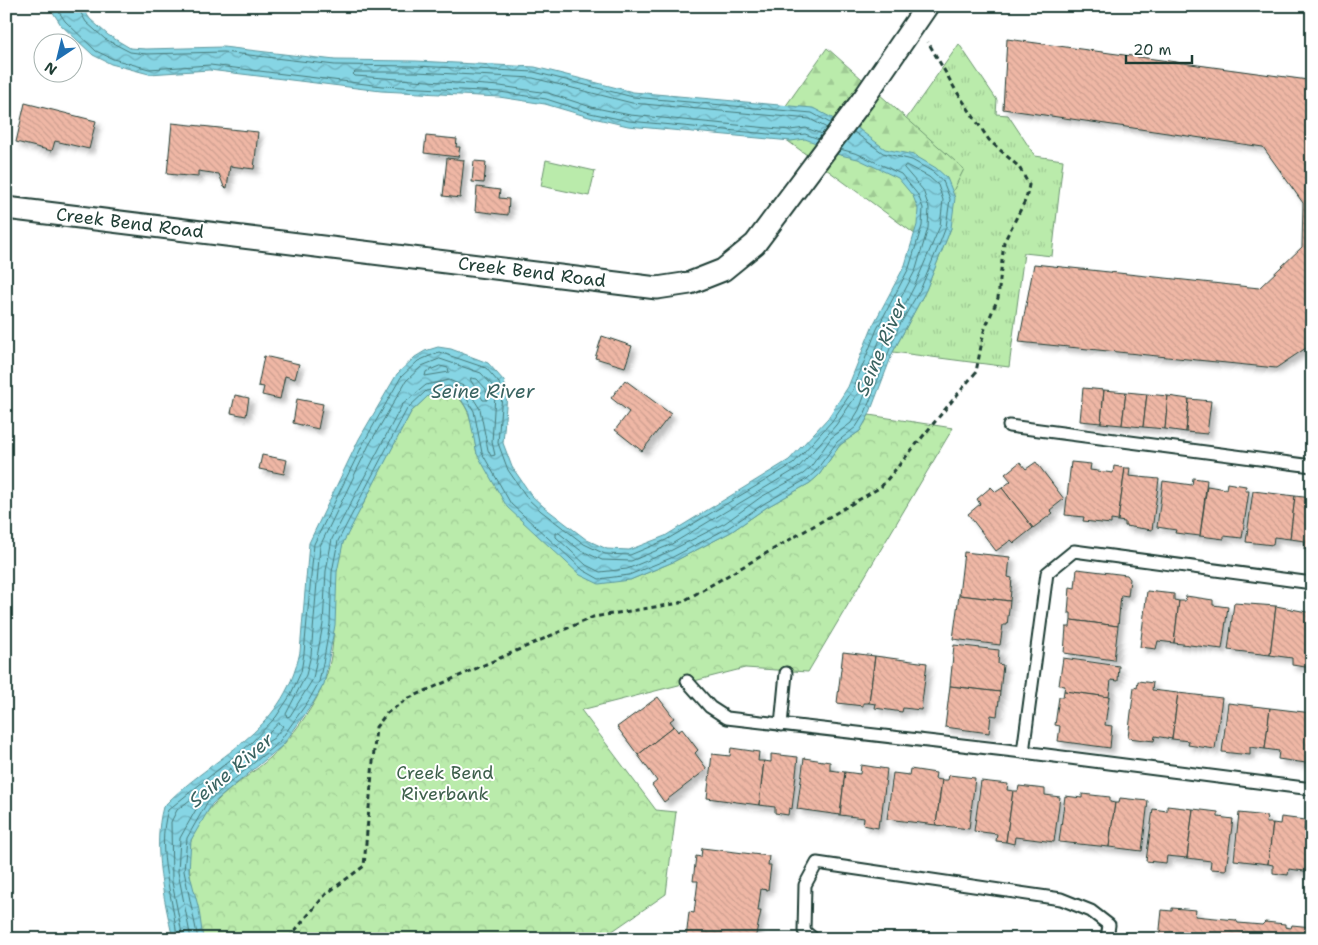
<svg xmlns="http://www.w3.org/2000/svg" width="1318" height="945" font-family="'Shantell Sans',sans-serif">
  <defs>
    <pattern id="grass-tufts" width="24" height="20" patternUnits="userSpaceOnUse" patternTransform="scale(1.25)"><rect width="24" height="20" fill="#baebab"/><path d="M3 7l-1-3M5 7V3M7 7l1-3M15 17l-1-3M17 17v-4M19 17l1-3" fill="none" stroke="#9fca94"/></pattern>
    <pattern id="forest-firs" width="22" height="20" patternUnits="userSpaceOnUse" patternTransform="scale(1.25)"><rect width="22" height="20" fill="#baebab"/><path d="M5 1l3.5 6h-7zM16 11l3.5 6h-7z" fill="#9fca94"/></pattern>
    <pattern id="park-crowns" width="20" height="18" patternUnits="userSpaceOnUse" patternTransform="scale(1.25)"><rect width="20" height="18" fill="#baebab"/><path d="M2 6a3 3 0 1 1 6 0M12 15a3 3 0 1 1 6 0" fill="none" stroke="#9fca94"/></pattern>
    <pattern id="water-waves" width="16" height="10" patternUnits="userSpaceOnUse" patternTransform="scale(1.25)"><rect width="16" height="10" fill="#86d5e4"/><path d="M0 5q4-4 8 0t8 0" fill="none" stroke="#6daeba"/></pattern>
    <pattern id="building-back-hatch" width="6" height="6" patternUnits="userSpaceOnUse" patternTransform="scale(1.25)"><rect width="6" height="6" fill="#efb7a5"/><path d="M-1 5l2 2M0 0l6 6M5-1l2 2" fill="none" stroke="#cc9e8f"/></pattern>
    <filter id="shadow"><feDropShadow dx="4.5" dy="4.5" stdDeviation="2.5" flood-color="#0004"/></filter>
  </defs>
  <rect width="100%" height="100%" fill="#fff"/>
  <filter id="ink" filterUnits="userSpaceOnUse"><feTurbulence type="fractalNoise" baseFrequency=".02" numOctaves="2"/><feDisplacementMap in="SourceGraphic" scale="10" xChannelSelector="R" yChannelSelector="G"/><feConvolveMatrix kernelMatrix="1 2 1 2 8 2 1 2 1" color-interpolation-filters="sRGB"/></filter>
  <g filter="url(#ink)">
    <polygon fill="url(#grass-tufts)" stroke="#6c9470" points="959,44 997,100 996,114 1008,115 1035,156 1063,160 1052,256 1024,253 1009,367 893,352 926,290 951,228 885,149"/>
    <polygon fill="url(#forest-firs)" stroke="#6c9470" points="827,48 964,169 927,243 770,128"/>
    <path fill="url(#park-crowns)" stroke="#6c9470" d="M449,391c24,13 23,39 28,63l153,126 43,-18 58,-30 36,-25 43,-24 9,-8 21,-30 20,-14 9,-16 84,13 -145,244 -63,-4 -164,42 75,100 20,2 -10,82 -65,45h-398c-4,-26 -21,-77 -11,-101 20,-48 60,-58 91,-93 15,-17 31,-39 40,-60 19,-45 4,-97 20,-142 4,-14 14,-27 21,-40 15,-31 31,-61 47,-91l17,-16z"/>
    <polygon fill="#baebab" stroke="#6c9470" points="546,160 595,171 589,196 541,186"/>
    <path fill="url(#water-waves)" stroke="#5d989e" d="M49,6h32l9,13 18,16 22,13 16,1 77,-2 112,13 81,1 119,6 98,25 180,16 21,11 22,8 29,22 29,6 22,13 11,10 8,20 -4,30 -5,13 -20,49 -33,62 -24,63 -9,16 -20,14 -21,30 -9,8 -43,24 -36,25 -58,30 -43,18 -31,4 -19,-9 -73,-68 -30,-53 -8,-41 -9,-16 -11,-6 -21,5 -17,16 -68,131 -6,29 -2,53 -11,59 -11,19 -30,42 -71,59 -21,36 -2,31 10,39 4,29h-30c-9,-40 -21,-92 -10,-132 52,-54 119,-71 137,-155l9,-109 50,-104 38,-65 18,-17 10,-6 13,-4 13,2 37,14 16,18 3,13 -4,49 9,24 20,29 12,11 43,33 20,9 22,1 36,-14 124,-76 39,-42 20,-31 24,-60 33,-62 12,-40 1,-16 -5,-13 -15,-18 -40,-19 -22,-5 -20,-11 -11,-4 -14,2 -163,-15 -39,-9 -44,-13 -46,-7 -118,-6 -172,-21 -60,4 -38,-10 -18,-9 -32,-30z"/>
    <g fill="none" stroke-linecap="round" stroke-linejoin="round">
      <g stroke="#487a7a" stroke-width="1">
        <polyline points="55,6 65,21 96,51 113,59 149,69 210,65 382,86 500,92 546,99 590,113 629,121 790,136 805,134 819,139"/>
        <polyline points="77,6 86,22 105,39 130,52 146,54 223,52 335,65 416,66 534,72 633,97 812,113 830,123"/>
        <polyline points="822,134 806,128 790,130 630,115 591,107 548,93 500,86 355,76 353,74 355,72 416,72 533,78 632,103 810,119 827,128"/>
        <polygon points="906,165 929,177 938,185 943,200 940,226 915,285 883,347 859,410 851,423 831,438 810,468 803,474 761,497 725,523 668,552 627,569 600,572 586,565 556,537 556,533 559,533 580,550 602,560 631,561 670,545 798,468 836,425 858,393 883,332 916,269 928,228 929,208 923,190 904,168"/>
        <polygon points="440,359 481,373 493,386 495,395 492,442 495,455 491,456 488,450 480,409 466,387 449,380 426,385 402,405 332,539 326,571 323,624 313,679 290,716 287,717 286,714 306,675 311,655 320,546 369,445 406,381 422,366"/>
        <polygon points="440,366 448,368 449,372 425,376 426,372"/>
        <polygon points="471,378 477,379 486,389 487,400 483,400 471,381"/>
        <polygon points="279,723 283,726 274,738 259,747 259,744"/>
        <path d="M177,939c-3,-42 -22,-87 -9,-129l82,-66 26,-27 14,-21 11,-24 3,-19 10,-109 50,-102 37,-65 17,-16 21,-9 47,16 13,15 3,11 -4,49 10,27 20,29 13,12 43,33 21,10 25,1 36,-15 127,-76 39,-43 21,-31 24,-61 32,-61 13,-42 1,-18 -5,-13 -17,-21 -43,-20 -18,-5"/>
        <polyline points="183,939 172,882 171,822 177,810 231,768 232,772 203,797 180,838 178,872 191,939"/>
        <polyline points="198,939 184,871 187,838 208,801 279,742 309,700 319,682 324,658 330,624 332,572 338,541 407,409 426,391 449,386 464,394 474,411 482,453 511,504 583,570 599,579 629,575 671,558 728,528 765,503 807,479 815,472 837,442 856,427 865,413 898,328 921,288 941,240 946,227 950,199 943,181 933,172 912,160 883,153 854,132"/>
      </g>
    </g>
    <g fill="url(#building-back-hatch)" stroke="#1f3d34" filter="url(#shadow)">
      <polygon points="1007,39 1308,80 1312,84 1312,344 1276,368 1019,342 1034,264 1259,288 1302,247 1303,203 1263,147 1003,109"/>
      <polygon points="25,103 96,121 89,149 55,141 52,151 16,142"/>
      <polygon points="172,123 258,132 254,169 230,166 227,188 224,187 219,174 198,171 198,177 167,174"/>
      <polygon points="426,136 457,139 456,147 460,147 458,157 424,153"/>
      <polygon points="447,158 464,160 460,198 443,196"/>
      <polygon points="474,161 486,162 484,183 472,182"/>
      <polygon points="477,187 500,190 499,198 509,199 508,215 475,211"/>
      <polygon points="602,336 632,346 625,367 595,358"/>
      <polygon points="264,356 299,364 295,379 285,376 280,399 262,395 264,387 258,386"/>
      <polygon points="625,380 671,414 642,451 615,430 629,412 611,398"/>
      <polygon points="1083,388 1104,390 1101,423 1080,421"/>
      <polygon points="1104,390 1126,392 1122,425 1101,423"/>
      <polygon points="1126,392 1147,394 1143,427 1122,425"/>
      <polygon points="1147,394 1168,396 1165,429 1143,427"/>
      <polygon points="235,395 249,398 246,416 231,413"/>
      <polygon points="1168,396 1189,399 1186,432 1165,429"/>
      <polygon points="297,399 323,404 318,429 293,423"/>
      <polygon points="1189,399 1211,401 1207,434 1186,432"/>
      <polygon points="262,455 287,460 284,474 259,469"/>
      <polygon points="1020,462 1026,469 1036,462 1064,499 1050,510 1053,513 1033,528 1002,488 1011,481 1005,474"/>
      <polygon points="1071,462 1091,464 1090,470 1113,473 1114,466 1125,468 1118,521 1111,520 1111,524 1083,521 1084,517 1065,515"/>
      <polygon points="1125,468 1130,468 1129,476 1159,479 1152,530 1125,526 1125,522 1118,521"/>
      <polygon points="1193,478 1207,480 1200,536 1175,533 1176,530 1157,527 1163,481 1192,485"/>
      <polygon points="1227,483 1246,486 1245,491 1249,491 1242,538 1224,536 1224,539 1200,536 1207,486 1226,489"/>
      <polygon points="991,487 996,492 1002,488 1033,528 1014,543 1011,540 996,551 968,514 980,504 977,499"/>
      <polygon points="1253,491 1295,496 1290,539 1274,537 1273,545 1246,542"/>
      <polygon points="1295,496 1312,498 1312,550 1304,549 1305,541 1290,539"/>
      <polygon points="964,552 1010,557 1008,577 1012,578 1010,601 959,595"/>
      <polygon points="1077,569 1127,575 1130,579 1128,596 1121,595 1118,626 1071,620 1071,613 1068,613 1070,587 1075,588"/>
      <polygon points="1147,591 1174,594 1174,600 1179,601 1174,643 1158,641 1156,649 1140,647"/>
      <polygon points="959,595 1010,601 1007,625 1003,625 1000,645 953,639"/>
      <polygon points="1186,596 1213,600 1213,605 1228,607 1222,649 1174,643 1179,601 1185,601"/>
      <polygon points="1234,603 1276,606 1270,655 1228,650"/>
      <polygon points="1276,606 1312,613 1312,668 1292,665 1292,658 1270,655"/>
      <polygon points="1071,620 1118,626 1114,660 1064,653 1066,627 1070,627"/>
      <polygon points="954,645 999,650 998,664 1003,665 1000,692 950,686"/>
      <polygon points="843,652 875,656 869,703 863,703 863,706 837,703"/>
      <polygon points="875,656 927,663 921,710 903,708 902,712 875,708 876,704 869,703"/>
      <polygon points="1063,658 1119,666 1118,681 1111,680 1109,697 1064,691 1065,686 1059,685"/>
      <polygon points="1138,681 1153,683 1152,690 1178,693 1172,739 1155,736 1154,741 1128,738 1134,687 1137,688"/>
      <polygon points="950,686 1000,692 997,716 991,715 989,733 945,727"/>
      <polygon points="1064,691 1109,697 1105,725 1112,726 1110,748 1058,741 1060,726 1055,725 1059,697 1063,697"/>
      <polygon points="1178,693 1222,698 1215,749 1188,745 1189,741 1172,739"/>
      <polygon points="658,697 674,718 670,721 674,726 638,755 617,727"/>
      <polygon points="1228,703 1270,708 1265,749 1250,747 1250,755 1222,752"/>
      <polygon points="1270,708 1312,713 1306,763 1278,759 1279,751 1265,749"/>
      <polygon points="674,726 678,732 682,729 698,750 695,753 707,769 664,802 652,785 657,781 638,755"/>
      <polygon points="731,748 759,752 758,761 764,761 759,805 707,798 712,754 730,756"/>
      <polygon points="771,754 798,757 792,809 789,808 788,815 775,813 775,807 759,805 764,761 771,762"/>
      <polygon points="804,758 830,762 830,770 845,772 840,815 797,809"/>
      <polygon points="861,765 887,769 881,820 879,820 878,828 863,825 864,818 840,815 845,772 860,774"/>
      <polygon points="910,769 936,773 935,779 942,780 936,825 887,819 893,773 909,775"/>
      <polygon points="949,775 975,778 969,829 936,825 942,780 948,780"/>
      <polygon points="981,781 1008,784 1007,790 1013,791 1006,842 996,841 997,834 974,831"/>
      <polygon points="1019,786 1045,789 1045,795 1060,797 1054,842 1015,837 1014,844 1006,842 1013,791 1018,791"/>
      <polygon points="1082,794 1110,797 1110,802 1115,803 1109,847 1059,842 1065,796 1082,798"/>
      <polygon points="1120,798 1148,801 1142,851 1109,847 1115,803 1119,803"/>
      <polygon points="1167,806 1193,809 1187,858 1167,856 1166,863 1146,861 1153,809 1167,811"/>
      <polygon points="1193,809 1218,812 1218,817 1233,819 1226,870 1210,869 1211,861 1187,858"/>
      <polygon points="1239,813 1267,816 1266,823 1273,823 1268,864 1234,860"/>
      <polygon points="1281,817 1305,820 1304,830 1312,831 1312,872 1289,869 1288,875 1273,873 1273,865 1268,864 1273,823 1280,824"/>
      <polygon points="702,848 769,856 768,865 771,865 768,890 761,889 758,911 761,911 755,939 686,939 689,912 694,913 698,881 693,881 696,856 701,857"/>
      <polygon points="1172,908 1196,910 1195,916 1236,920 1238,923 1262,925 1265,922 1285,924 1285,927 1291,928 1292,925 1312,927 1312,939 1159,939 1162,910 1172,911"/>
    </g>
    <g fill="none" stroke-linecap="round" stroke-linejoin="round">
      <g stroke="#1f3d34" stroke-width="15">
        <g id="lane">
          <polyline points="1009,426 1312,466"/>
          <polyline points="687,681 710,707 727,718 1023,752 1312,789"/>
          <polyline points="781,725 786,673"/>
          <polyline points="1023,752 1047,573 1074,551 1312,583"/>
          <polyline points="814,939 804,931 805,885 817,863 1061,899 1091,911 1109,925 1107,939"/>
        </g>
      </g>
      <g stroke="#1f3d34" stroke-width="25">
        <polyline id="street" points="6,208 657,288 690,283 723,270 755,244 864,98 927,6"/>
      </g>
      <polyline stroke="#1f3d34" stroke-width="3" stroke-dasharray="5 4" stroke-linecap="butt" points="291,939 292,934 326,894 364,866 376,727 387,713 407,699 593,617 680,603 881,487 976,372 984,331 998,298 1004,242 1026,199 1029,185 1019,167 989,140 955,89 928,42"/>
      <use href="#lane" stroke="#fff" stroke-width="11"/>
      <use href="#street" stroke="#fff" stroke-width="21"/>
    </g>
  </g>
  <g text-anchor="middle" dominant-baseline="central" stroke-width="4" stroke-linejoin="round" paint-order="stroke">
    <g font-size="18" fill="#1f3d34" stroke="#fff">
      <text transform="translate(130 223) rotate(7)">Creek Bend Road</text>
      <text transform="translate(532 272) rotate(7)">Creek Bend Road</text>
    </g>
    <g font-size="18" fill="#3e604c" stroke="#fff">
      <text x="445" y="773">Creek Bend<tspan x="445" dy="21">Riverbank</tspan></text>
    </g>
    <g font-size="19" font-style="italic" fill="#396360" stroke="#fff">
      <text transform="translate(881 347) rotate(-67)">Seine River</text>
      <text x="483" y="391">Seine River</text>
      <text transform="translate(231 770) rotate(-40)">Seine River</text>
    </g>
  </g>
  <rect width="1318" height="945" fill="none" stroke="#fff" stroke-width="25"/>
  <rect x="12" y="12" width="1293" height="920" fill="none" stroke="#1f3d34" stroke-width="2" filter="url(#ink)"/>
  <g transform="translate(58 58) rotate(215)"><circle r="24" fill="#ffffff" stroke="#a5b1ae"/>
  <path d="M0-4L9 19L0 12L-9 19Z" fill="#1f6fb2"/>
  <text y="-8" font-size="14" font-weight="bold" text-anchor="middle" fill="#1f3d34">N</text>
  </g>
  <path d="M1126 55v8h66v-8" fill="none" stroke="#1f3d34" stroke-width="2.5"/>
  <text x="1133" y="55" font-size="15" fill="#1f3d34" stroke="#ffffff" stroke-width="4" paint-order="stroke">20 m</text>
</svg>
